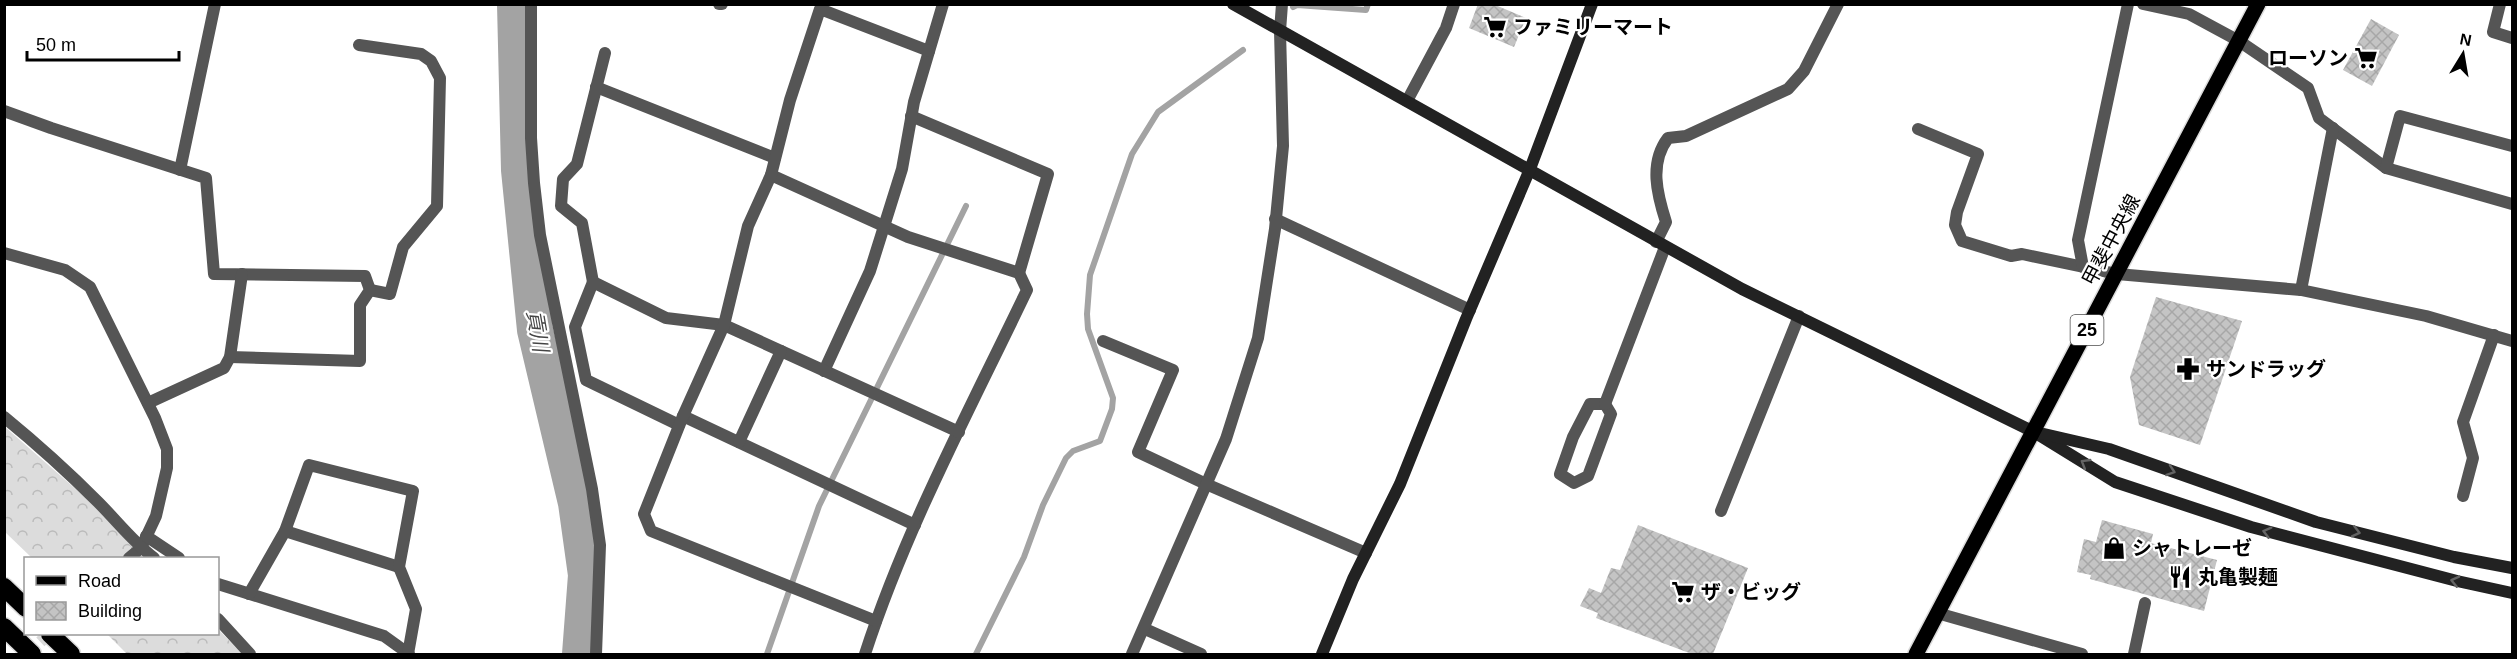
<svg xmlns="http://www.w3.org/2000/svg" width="2517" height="659" font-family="Helvetica,'Noto Sans JP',sans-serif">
  <defs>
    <pattern id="forest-crowns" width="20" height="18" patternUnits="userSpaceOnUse" patternTransform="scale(1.5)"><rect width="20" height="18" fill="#dcdcdc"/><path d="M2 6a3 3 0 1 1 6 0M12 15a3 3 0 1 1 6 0" fill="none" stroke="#bbb"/></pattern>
    <pattern id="building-cross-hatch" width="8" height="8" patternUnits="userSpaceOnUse" patternTransform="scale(1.5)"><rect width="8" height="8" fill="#c4c4c4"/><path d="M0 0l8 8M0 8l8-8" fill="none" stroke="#a7a7a7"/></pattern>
  </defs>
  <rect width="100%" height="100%" fill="#fff"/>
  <g fill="url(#forest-crowns)">
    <polygon points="4,426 95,506 142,558 32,558 5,532"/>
    <polygon points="218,629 242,654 127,654 107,634 218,634"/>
  </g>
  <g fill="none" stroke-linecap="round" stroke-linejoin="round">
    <g stroke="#a3a3a3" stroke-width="6">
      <polyline points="1293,7 1297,5 1366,10 1368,4"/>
      <polyline points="767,654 819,506 966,206"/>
      <polyline points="976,654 1024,557 1043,505 1066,458 1073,451 1100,441 1112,409 1113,398 1088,329 1087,314 1090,275 1132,154 1158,112 1243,50"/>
    </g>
    <polyline stroke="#a3a3a3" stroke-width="36" points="515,4 519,170 535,330 576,503 586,575 580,654"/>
  </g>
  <g fill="url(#building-cross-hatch)">
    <polygon points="1478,4 1493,4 1526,18 1514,47 1469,28"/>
    <polygon points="2371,19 2399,35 2372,86 2343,70"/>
    <polygon points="2156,297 2242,321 2200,445 2139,425 2130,377"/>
    <polygon points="2102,520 2153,534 2151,543 2217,560 2204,611 2090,579 2091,575 2077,572 2084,539 2096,542"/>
    <polygon points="1638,525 1748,568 1713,654 1692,654 1596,618 1598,613 1580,606 1589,588 1601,593 1611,568 1620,570"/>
  </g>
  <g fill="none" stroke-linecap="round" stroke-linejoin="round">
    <polyline stroke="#d9d9d9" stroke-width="12" stroke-dasharray="12 6" stroke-linecap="butt" points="27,654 49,634"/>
    <g stroke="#dbdbdb" stroke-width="18">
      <polyline id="primary" points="1916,654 2258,4"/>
    </g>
    <g stroke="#dbdbdb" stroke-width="21">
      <g id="highway">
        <polyline points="4,587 26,608"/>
        <polyline points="4,627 32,654"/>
        <polyline points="50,634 71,654"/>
      </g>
    </g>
    <g stroke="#555" stroke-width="12">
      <polyline points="531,4 531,138 534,183 540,235 592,489 600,545 596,654"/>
      <polyline points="719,4 722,4"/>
      <polyline points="2143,4 2189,14 2239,41 2308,88 2319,118 2386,168 2512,204"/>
      <polyline points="2500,4 2493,32 2512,38"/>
      <polyline points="359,45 421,54 431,61 440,78 437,206 403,247 390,294 370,290"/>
      <polyline points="596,87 775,158"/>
      <polyline points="1407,101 1446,28 1454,4"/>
      <polyline points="4,111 51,128 206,178 214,274 365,276 370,290 360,305 360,361 230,357"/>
      <polyline points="911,116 1048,174 1019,273"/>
      <polyline points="1918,129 1978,154 1957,212 1955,225 1962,241 2011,256 2022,254 2117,274 2301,290 2426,316 2512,341"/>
      <polyline points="2386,168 2400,116 2512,146"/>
      <polyline points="180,170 215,4"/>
      <path d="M771,175l137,62 111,36 8,17c-57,119 -121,238 -162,364"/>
      <polyline points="1275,219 1470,310"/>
      <path d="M1656,242l10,-20c-9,-28 -17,-59 2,-84l18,-2 102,-47 16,-18 34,-67"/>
      <polyline points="4,253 65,270 90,287 155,418 167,449 167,468 156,516 141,548 129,558"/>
      <polyline points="2083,267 2078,240 2128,4"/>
      <polyline points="593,282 582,223 561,206 563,179 577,164 605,53"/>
      <polyline points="2301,290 2333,128"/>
      <polyline points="1103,341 1173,370 1138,452 1206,484 1366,553"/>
      <polyline points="824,371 870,271 902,169 914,102 943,4"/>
      <polyline points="148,403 224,368 230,357 242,274"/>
      <polygon points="1590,404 1605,404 1611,414 1588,476 1574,483 1560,474 1573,437"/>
      <polyline points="1605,404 1665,247"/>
      <polyline points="683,416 915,525"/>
      <path d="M4,417c33,27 64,55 94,85 19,19 35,40 56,56"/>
      <polyline points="679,425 586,380 575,327 593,282 666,318 724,325 959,432"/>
      <polyline points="739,442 781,351"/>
      <polyline points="2463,496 2473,458 2463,422 2494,335"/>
      <polyline points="1721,511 1799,316"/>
      <polyline points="285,531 399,567"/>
      <polyline points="146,536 179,558"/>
      <polyline points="218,584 384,636 409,654"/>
      <polyline points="249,594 285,531 309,465 413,491 399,567 416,609 408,654"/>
      <polyline points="1937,613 2082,654"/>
      <polyline points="218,619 250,654"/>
      <polyline points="876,621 651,531 644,514 683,416 724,325 748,226 771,175 790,100 820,9 929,51"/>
      <polyline points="1145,629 1201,654"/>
      <polyline points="1132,654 1226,439 1258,338 1275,229 1283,146 1280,31 1282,4"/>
      <polyline points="2134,654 2145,603"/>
    </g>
    <g stroke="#222" stroke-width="12">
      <polyline points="1233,4 1742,289 2034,432 2115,482 2251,527 2457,581 2512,593"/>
      <polyline points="2044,434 2109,449 2316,522 2454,557 2512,568"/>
      <polyline points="1322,654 1353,579 1400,484 1466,319 1530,169 1592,4"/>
    </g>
    <use href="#primary" stroke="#000" stroke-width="15"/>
    <use href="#highway" stroke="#000" stroke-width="18"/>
  </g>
  <defs><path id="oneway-chevron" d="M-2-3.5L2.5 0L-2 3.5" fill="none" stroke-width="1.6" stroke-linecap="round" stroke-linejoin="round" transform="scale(1.5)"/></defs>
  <g stroke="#646464">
    <use href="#oneway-chevron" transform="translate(2085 463) rotate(-149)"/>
    <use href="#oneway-chevron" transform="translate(2171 471) rotate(19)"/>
    <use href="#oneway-chevron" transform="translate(2267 532) rotate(-165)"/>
    <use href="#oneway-chevron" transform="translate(2356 532) rotate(14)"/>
    <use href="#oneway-chevron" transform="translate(2455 581) rotate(-167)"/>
  </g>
  <defs>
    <g id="supermarket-bare" transform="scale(1.8)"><path d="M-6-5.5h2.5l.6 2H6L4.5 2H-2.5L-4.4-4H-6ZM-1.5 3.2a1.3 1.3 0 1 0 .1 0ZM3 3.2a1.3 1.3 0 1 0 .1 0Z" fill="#000" stroke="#fff" stroke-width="2.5" paint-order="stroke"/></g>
    <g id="pharmacy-bare" transform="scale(1.8)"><path d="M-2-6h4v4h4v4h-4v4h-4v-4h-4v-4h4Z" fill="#000" stroke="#fff" stroke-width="2.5" paint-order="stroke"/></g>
    <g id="shop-bare" transform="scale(1.8)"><path d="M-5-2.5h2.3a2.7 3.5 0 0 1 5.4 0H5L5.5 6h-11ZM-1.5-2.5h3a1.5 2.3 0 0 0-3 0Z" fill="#000" stroke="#fff" stroke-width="2.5" paint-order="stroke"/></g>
    <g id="restaurant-bare" transform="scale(1.8)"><path d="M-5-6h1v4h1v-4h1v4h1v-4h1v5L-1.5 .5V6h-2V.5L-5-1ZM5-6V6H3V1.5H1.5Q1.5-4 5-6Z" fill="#000" stroke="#fff" stroke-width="2.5" paint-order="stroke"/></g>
  </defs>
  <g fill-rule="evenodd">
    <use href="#supermarket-bare" x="1495" y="27"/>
    <use href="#supermarket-bare" x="2366" y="58"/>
    <use href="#pharmacy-bare" x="2188" y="369"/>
    <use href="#shop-bare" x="2114" y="548"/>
    <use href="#restaurant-bare" x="2180" y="577"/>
    <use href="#supermarket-bare" x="1683" y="592"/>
  </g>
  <g text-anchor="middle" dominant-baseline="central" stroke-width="4.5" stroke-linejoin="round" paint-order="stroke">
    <rect fill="#fff" stroke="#4c4c4c" stroke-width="1.5" x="2070.5" y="315" width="33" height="30" rx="4.5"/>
    <g font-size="18" font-weight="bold" fill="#000">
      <text x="2087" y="330">25</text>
    </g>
    <g font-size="20" font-weight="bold" fill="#000" stroke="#fff" text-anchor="start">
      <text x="1513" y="27">ファミリーマート</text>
      <text x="2348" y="58" text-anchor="end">ローソン</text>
      <text x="2206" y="369">サンドラッグ</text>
      <text x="2132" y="548">シャトレーゼ</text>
      <text x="2198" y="577">丸亀製麺</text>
      <text x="1701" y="592">ザ・ビッグ</text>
    </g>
    <g font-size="20" fill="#000" stroke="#fff">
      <text transform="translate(2111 240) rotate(-62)">甲斐中央線</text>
    </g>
    <g font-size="21" font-style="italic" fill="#444" stroke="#fff">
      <text transform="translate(538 331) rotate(80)">貢川</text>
    </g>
  </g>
  <rect width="2517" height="659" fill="none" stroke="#000000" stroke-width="12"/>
  <rect x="24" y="557" width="195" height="78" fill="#ffffff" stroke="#999999" stroke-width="1.5"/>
  <rect x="36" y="576" width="30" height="9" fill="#000000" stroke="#999999" stroke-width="1.5"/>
  <text x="78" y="587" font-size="18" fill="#000000">Road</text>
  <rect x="36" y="602" width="30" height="18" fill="url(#building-cross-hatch)" stroke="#999999" stroke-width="1.5"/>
  <text x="78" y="617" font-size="18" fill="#000000">Building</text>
  <g transform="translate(2463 54) rotate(11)" stroke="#ffffff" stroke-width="4.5" paint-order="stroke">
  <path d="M0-4.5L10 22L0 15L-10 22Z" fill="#000000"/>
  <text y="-9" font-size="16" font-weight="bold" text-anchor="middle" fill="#000000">N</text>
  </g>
  <path d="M27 51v9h152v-9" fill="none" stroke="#000000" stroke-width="3"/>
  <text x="36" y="51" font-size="18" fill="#000000" stroke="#ffffff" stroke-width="4.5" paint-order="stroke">50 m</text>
</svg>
